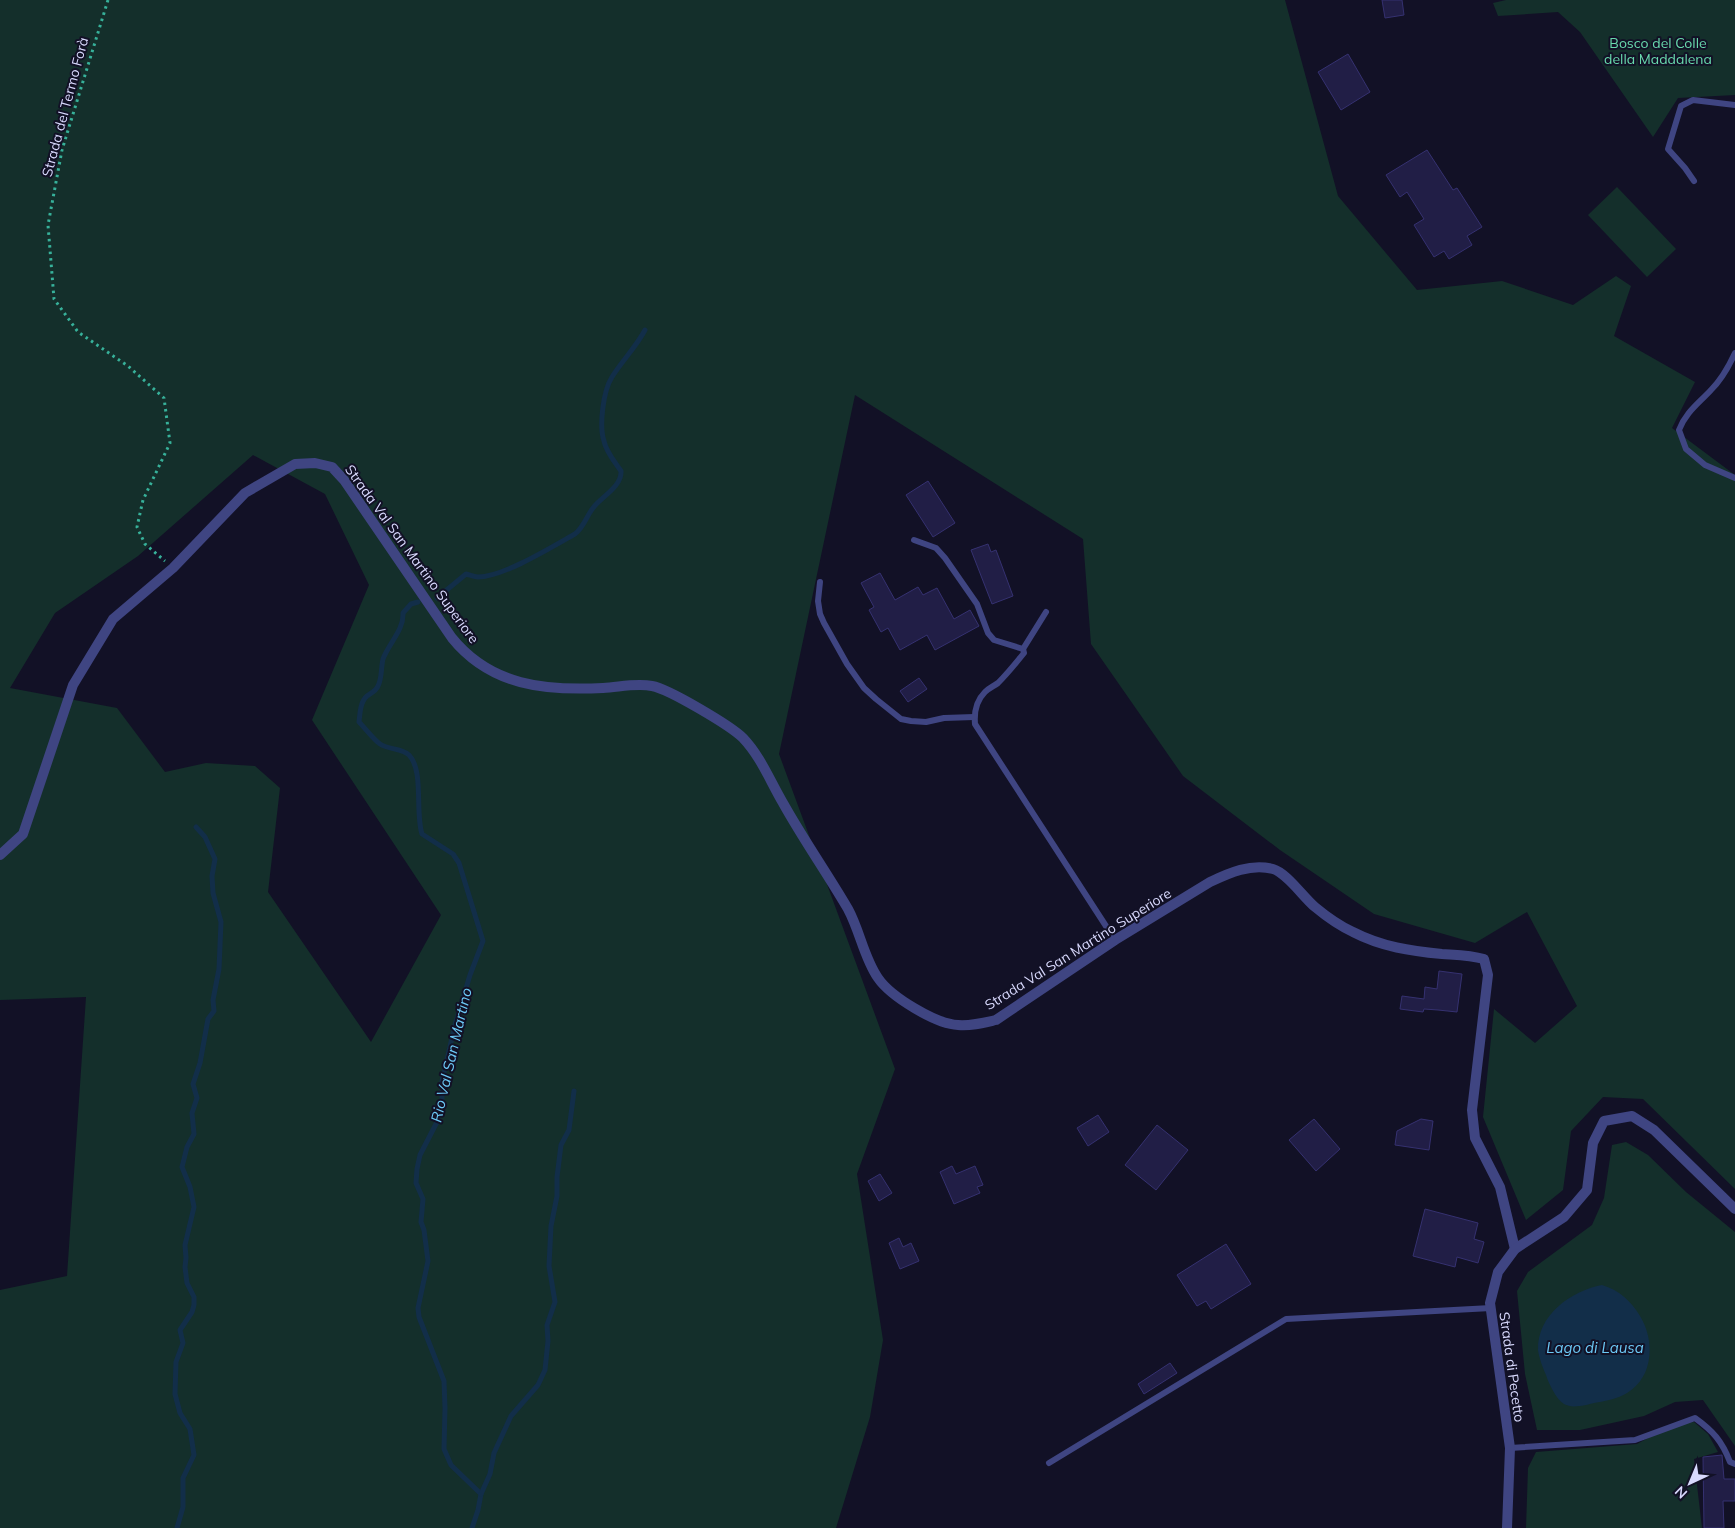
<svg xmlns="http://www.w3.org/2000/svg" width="1735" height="1528" font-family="Mulish,sans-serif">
  <rect width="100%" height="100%" fill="#121126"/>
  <g fill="#142f2b" fill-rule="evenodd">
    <path d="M0,0h1285l53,196 79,94 85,-9 71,24 43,-29 15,10 -17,50 81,46 -23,46 63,47v714l-92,-90 -40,-2 -32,34 -8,59 -37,30 -43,-103 11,-108 41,34 42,-37 -50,-94 -52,31 -101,-29 -94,-64 -97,-74 -92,-132 -8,-105 -228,-144 -76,359 116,315 -38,105 26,166 -13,77 -34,111h-836v-238l67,-14 19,-279 -86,3zM253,455l72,39 44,91 -57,135 129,195 -70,127 -103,-150 12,-104 -25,-22 -49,-3 -41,9 -48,-64 -107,-20 45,-75 83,-57z"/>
    <polygon points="1506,0 1735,0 1735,95 1678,98 1653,137 1580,32 1558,12 1498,16 1493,3"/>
    <polygon points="1617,187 1676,249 1647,277 1588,215"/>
    <polygon points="1626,1142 1648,1155 1686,1192 1735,1232 1735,1446 1703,1400 1675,1402 1644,1416 1580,1430 1537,1430 1525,1374 1517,1291 1528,1272 1592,1225 1604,1198 1612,1145"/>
    <polygon points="1694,1422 1708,1434 1718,1452 1694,1459 1702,1528 1526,1528 1528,1468 1536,1452 1637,1444 1674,1424"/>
  </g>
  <path fill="#122e49" d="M1602,1285c17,5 29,16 38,31 15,24 14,61 -13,77 -9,6 -22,8 -33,10 -8,2 -22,6 -30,1 -8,-5 -15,-20 -18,-29 -3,-7 -7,-17 -8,-25 -1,-35 33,-59 64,-65z"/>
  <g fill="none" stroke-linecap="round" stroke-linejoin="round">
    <g stroke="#122e49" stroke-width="5">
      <path d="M437,598l29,-24c4,1 8,3 12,3 25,0 74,-30 97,-43 9,-7 11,-17 18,-26 8,-11 29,-21 28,-37 -6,-9 -15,-19 -17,-30 -5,-15 -1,-50 8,-64 10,-16 24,-30 33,-47"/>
      <path d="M418,602l-7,2 -8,9c1,17 -14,30 -20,46 -2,8 -1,20 -5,27 -2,5 -7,7 -11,10 -7,6 -7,18 -8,26 6,6 15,18 21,22 9,6 22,4 29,11 15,15 6,58 13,79l31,20 6,9 24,78 -13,34 -15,50 -13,56v18l-5,23 -17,33 -3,14 -1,14 7,16 -2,23 3,8 4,31 -10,47 1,9 25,64 1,27 -1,41 7,16 30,29 -3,16 -6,18"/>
      <polyline points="481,1494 490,1474 494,1453 511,1416 538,1385 545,1370 548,1341 547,1325 555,1302 549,1266 551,1226 557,1196 557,1177 561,1145 569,1130 574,1091"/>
      <polyline points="177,1528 183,1507 183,1478 194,1455 190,1429 180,1413 175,1394 176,1362 183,1343 180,1330 192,1312 194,1305 194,1297 187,1283 185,1267 186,1258 185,1245 194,1207 190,1187 182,1167 187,1147 194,1134 192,1113 197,1098 193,1084 200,1063 208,1019 214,1011 213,1000 219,969 221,922 213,893 212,876 215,859 205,837 196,827"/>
    </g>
  </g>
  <g fill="#211e46" stroke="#353170">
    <polygon points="1382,0 1402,0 1404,15 1385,18"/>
    <polygon points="1348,54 1370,92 1341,110 1318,72"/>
    <polygon points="1427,150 1453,190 1457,188 1482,227 1467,236 1472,245 1449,259 1444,251 1434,257 1414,225 1424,219 1407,192 1400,197 1386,175"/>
    <polygon points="928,481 955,523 933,537 906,495"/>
    <polygon points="988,544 991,552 996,550 1013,596 992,604 971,550"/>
    <polygon points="880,573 895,600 918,587 923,595 937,588 954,619 970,610 979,626 935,650 927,635 900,650 888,628 881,632 869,610 874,607 861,583"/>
    <polygon points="919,678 927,689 908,702 900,691"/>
    <polygon points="1439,971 1462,974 1457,1012 1438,1010 1424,1009 1423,1012 1400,1009 1402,996 1424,999 1425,987 1437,989"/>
    <polygon points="1098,1115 1109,1132 1088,1146 1077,1128"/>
    <polygon points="1314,1119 1340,1149 1316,1171 1289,1140"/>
    <polygon points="1421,1119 1433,1121 1429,1150 1395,1145 1397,1131"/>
    <polygon points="1157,1125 1188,1150 1156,1190 1125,1165"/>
    <polygon points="952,1166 956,1174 975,1166 983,1185 977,1187 980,1193 954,1204 940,1172"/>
    <polygon points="880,1174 892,1193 879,1201 868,1181"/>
    <polygon points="1425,1209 1478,1223 1474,1239 1484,1242 1478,1263 1457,1257 1455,1267 1413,1256"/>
    <polygon points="899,1238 903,1247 911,1243 919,1261 900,1269 889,1243"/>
    <polygon points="1226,1244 1251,1284 1211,1309 1206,1301 1197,1306 1177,1275"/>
    <polygon points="1170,1363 1177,1373 1144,1394 1138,1384"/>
    <polygon points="1722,1455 1724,1479 1735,1479 1735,1501 1723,1501 1724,1528 1704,1528 1703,1457"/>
  </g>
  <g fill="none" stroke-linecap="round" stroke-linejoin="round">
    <polyline stroke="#37b19a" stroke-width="3" stroke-dasharray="2.5 4" stroke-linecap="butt" points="108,0 62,150 48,225 54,299 78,332 128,366 164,398 170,443 143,500 137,527 145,544 165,561"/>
    <g stroke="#3f4582" stroke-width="6">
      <polyline points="1694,181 1685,168 1668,149 1681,106 1693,100 1735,105"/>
      <path d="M1735,353c-6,13 -14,27 -24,37 -13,14 -25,22 -32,40l7,19 19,16 30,13"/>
      <path d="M914,540l22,8 9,10 32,46 11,29 6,7 29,9 1,4c-8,10 -17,21 -26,30 -4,3 -9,5 -13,9 -9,9 -11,20 -10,32l140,216"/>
      <polyline points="820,582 818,601 820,614 824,623 847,664 864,688 876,699 901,719 911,721 926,722 944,718 974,717"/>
      <polyline points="1023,649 1046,612"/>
      <path d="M1510,1448l125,-8 60,-22c18,13 27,23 35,44l5,2"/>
      <polyline points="1049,1463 1286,1319 1491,1308"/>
    </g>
    <path stroke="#3f4582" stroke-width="10" d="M0,855l23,-21 50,-149 40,-66 60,-51 72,-75 50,-29 20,-1 17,4 12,13 108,158c39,48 93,53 151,50 17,-1 33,-5 49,-2 17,3 79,40 91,52 18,19 27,43 40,65 20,36 44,70 65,106 12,22 16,49 30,69 13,19 58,46 80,47 14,1 25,-2 38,-5l119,-80 95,-58c19,-9 41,-19 63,-13 14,4 30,28 42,38 12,10 25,19 38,25 29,15 58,19 89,22 15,1 28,1 42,5l4,16 -16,135 3,28 25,49 15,62"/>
    <polyline stroke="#3f4582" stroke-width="10" points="1507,1528 1510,1448 1490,1303 1498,1272 1515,1249 1564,1217 1587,1190 1593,1143 1604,1121 1632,1116 1654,1130 1735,1209"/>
  </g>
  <g text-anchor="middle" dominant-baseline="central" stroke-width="4" stroke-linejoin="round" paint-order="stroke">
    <g font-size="14" fill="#68d9ad" stroke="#121126">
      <text x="1658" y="43">Bosco del Colle<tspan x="1658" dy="16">della Maddalena</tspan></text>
    </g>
    <g font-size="14" fill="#d8d9fd" stroke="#121126">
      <text transform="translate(65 107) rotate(-75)">Strada del Termo Forà</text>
      <text transform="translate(412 554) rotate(54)">Strada Val San Martino Superiore</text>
      <text transform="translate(1078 949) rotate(-32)">Strada Val San Martino Superiore</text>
      <text transform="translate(1512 1367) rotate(82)">Strada di Pecetto</text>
    </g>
    <g font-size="15" font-style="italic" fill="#6cc9f6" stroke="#121126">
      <text transform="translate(451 1055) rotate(-77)">Rio Val San Martino</text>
      <text x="1595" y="1347">Lago di Lausa</text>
    </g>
  </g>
  <g transform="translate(1690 1483) rotate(224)" stroke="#121126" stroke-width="4" paint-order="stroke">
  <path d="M0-4L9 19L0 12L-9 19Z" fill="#d8d9fd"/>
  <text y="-8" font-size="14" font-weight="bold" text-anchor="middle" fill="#d8d9fd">N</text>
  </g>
</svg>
